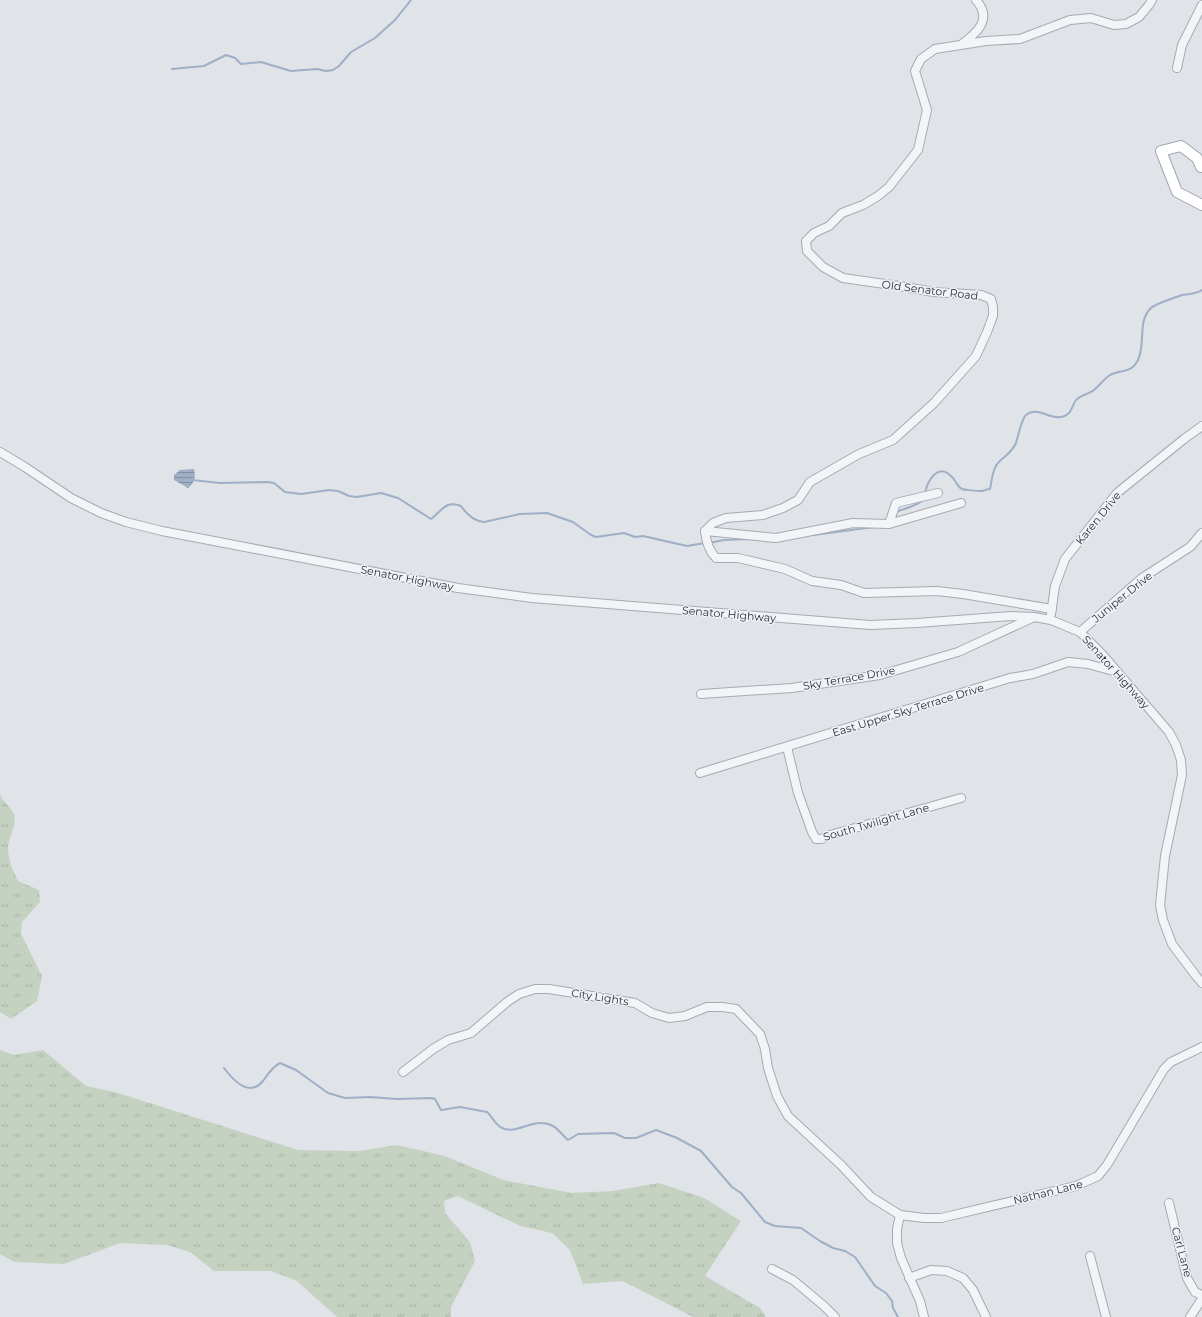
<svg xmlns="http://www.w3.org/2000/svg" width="1202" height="1317" font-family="Montserrat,sans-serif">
  <defs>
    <pattern id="grass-tufts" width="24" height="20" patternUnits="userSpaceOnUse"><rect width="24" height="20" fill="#c5d2c2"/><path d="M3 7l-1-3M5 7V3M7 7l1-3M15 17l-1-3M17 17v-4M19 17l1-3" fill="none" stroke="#a9b5a8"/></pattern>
    <pattern id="water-rules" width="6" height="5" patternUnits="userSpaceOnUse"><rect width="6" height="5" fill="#9eafc6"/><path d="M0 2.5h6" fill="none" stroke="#818fa2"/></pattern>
  </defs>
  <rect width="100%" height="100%" fill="#e0e3e8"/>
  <g fill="url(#grass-tufts)">
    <path d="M0,794c3,9 12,13 14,21 3,12 -6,22 -6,33 0,12 5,22 10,33l21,9 1,12 -18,20 -1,12 21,42 -5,25 -26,18 -11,-7z"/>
    <polygon points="0,1050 14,1055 43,1050 86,1086 115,1092 298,1150 359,1151 397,1145 445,1156 503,1180 572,1193 612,1191 659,1183 704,1198 741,1221 705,1276 760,1308 766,1317 693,1317 623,1281 583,1284 570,1250 552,1233 520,1226 458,1196 444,1201 445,1213 470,1242 475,1261 451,1307 451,1317 337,1317 297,1281 271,1271 214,1271 190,1252 167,1245 120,1243 64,1264 14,1262 0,1254"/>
  </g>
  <path fill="url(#water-rules)" d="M194,469c2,8 0,15 -6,19l-14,-8v-5l6,-5z"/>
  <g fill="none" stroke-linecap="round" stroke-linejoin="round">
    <g stroke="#9eafc6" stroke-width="2">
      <polyline points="172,69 204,66 226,55 235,58 241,64 261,62 291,71 317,69 326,71 333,70 339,66 351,52 375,38 395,20 411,0"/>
      <path d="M192,480l28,3 47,-1 7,1 11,9 16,2 28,-4 9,1 11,5 8,1 24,-4 17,5 33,21c11,-8 14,-19 30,-13 6,9 13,15 23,16l36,-8 27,-1 26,9 18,13 5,2 28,-4 11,4 8,-1 44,10 18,-3"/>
      <path d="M925,493c3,-13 13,-31 27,-16 4,3 5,10 10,12 2,1 16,2 19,2 3,0 6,-2 9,-2 2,-8 2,-20 8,-26 7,-8 13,-9 18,-20 2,-7 6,-25 10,-28 13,-11 29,11 43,-2 3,-3 4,-9 7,-13 5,-5 13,-6 18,-10 6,-5 10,-11 16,-15 11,-6 21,-1 28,-15 8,-16 -1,-39 13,-52 6,-5 23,-10 31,-13 6,-1 14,-1 20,-5"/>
      <path d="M896,512c9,-4 20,-5 28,-13"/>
      <polyline points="813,535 874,527"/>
      <polyline points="709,543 724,540 751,539"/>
      <path d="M224,1068c9,12 25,30 39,13 5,-7 9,-14 17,-18l16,7 32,23 17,5 25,-1 27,2 35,-1 3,1 6,11 19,-3 27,5c5,4 8,13 15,16 15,7 31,-11 49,-3 7,3 11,10 17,15l10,-6 36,-1 11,5h11l20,-8 21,8 24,13 31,36 9,6 24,29 10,4 26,2 19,13 13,7 12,3 10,6 20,29 11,7 6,8 1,7 5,9"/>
    </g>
    <g stroke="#a6aab2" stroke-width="10">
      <g id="minor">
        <path d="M962,44c15,-11 31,-25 14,-44"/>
        <polyline points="1177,68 1182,45 1202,5"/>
        <polyline points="0,452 25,467 71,498 101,513 126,522 162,531 458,588 532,598 870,625 917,623 1011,616 1034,617 1051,620 1080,632 1102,654 1169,732 1176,745 1181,760 1182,775 1165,856 1160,905 1163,920 1172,944 1196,976 1202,983"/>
        <polyline points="889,524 896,503 938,493"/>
        <polyline points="705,531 776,538 853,523 889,524 961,503"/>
        <path d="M1052,609l-89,-15 -26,-3 -73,2 -23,-8 -29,-4 -27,-12 -47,-11h-22c-8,-8 -10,-17 -11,-27l8,-8 13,-5 37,-3 20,-7 15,-8 12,-18 49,-28 34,-14 41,-37 42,-47 11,-24 6,-16v-9l-2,-8 -10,-4 -47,-3 -35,-6 -56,-8 -20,-11 -16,-16 -1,-10 8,-8 15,-7 13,-13 21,-8 15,-9 11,-9 29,-37 9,-40 -12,-39 6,-12 14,-10 51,-8 34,-2 50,-19 21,-2 23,7 12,-1 13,-7 10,-12 3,-5"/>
        <polyline points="1051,614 1055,586 1065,559 1117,493 1184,439 1202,426"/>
        <polyline points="1080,632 1142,578 1190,547 1202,533"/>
        <polyline points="701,694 792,688 880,675 958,652 1032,618"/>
        <polyline points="787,747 798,793 812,832 816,839 821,839 830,835 961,798"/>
        <polyline points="700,773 1010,678 1033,674 1068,662 1088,664 1117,672"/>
        <polyline points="403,1072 433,1049 448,1040 471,1033 507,1002 519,994 535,989 549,989 635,1003 652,1013 669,1018 685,1016 707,1007 722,1007 736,1009 760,1034 765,1049 768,1068 777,1096 788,1116 841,1165 871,1197 900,1215 924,1218 941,1218 1076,1186 1098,1176 1107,1165 1164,1069 1171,1062 1202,1047"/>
        <polyline points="1169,1203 1187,1278 1195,1292 1202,1295"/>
        <polyline points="900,1215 897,1229 897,1243 901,1258 920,1301 924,1317"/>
        <polyline points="1090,1256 1106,1317"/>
        <polyline points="772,1269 793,1280 824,1306 835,1317"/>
        <polyline points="909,1278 931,1270 947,1271 963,1278 973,1290 986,1317"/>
        <polyline points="1190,1317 1202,1299"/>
      </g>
    </g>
    <g stroke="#a0a7b3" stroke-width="12">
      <polyline id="major" points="1202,164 1201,167 1197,158 1181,146 1161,151 1177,192 1202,205"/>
    </g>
    <use href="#minor" stroke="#f3f4f7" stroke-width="8"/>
    <use href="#major" stroke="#fff" stroke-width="10"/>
  </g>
  <g text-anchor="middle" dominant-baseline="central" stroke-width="3" stroke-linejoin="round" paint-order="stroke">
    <g font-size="11" fill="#2a303f" stroke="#f0f2f6">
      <text transform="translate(930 290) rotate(7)">Old Senator Road</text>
      <text transform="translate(1098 518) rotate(-51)">Karen Drive</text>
      <text transform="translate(407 578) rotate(11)">Senator Highway</text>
      <text transform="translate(1122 597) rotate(-39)">Juniper Drive</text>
      <text transform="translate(729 614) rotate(5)">Senator Highway</text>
      <text transform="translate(1116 672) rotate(48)">Senator Highway</text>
      <text transform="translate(849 678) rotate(-10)">Sky Terrace Drive</text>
      <text transform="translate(908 710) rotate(-17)">East Upper Sky Terrace Drive</text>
      <text transform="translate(876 822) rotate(-16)">South Twilight Lane</text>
      <text transform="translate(600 997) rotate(9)">City Lights</text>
      <text transform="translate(1048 1192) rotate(-14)">Nathan Lane</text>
      <text transform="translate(1182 1252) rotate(75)">Carl Lane</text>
    </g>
  </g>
</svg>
